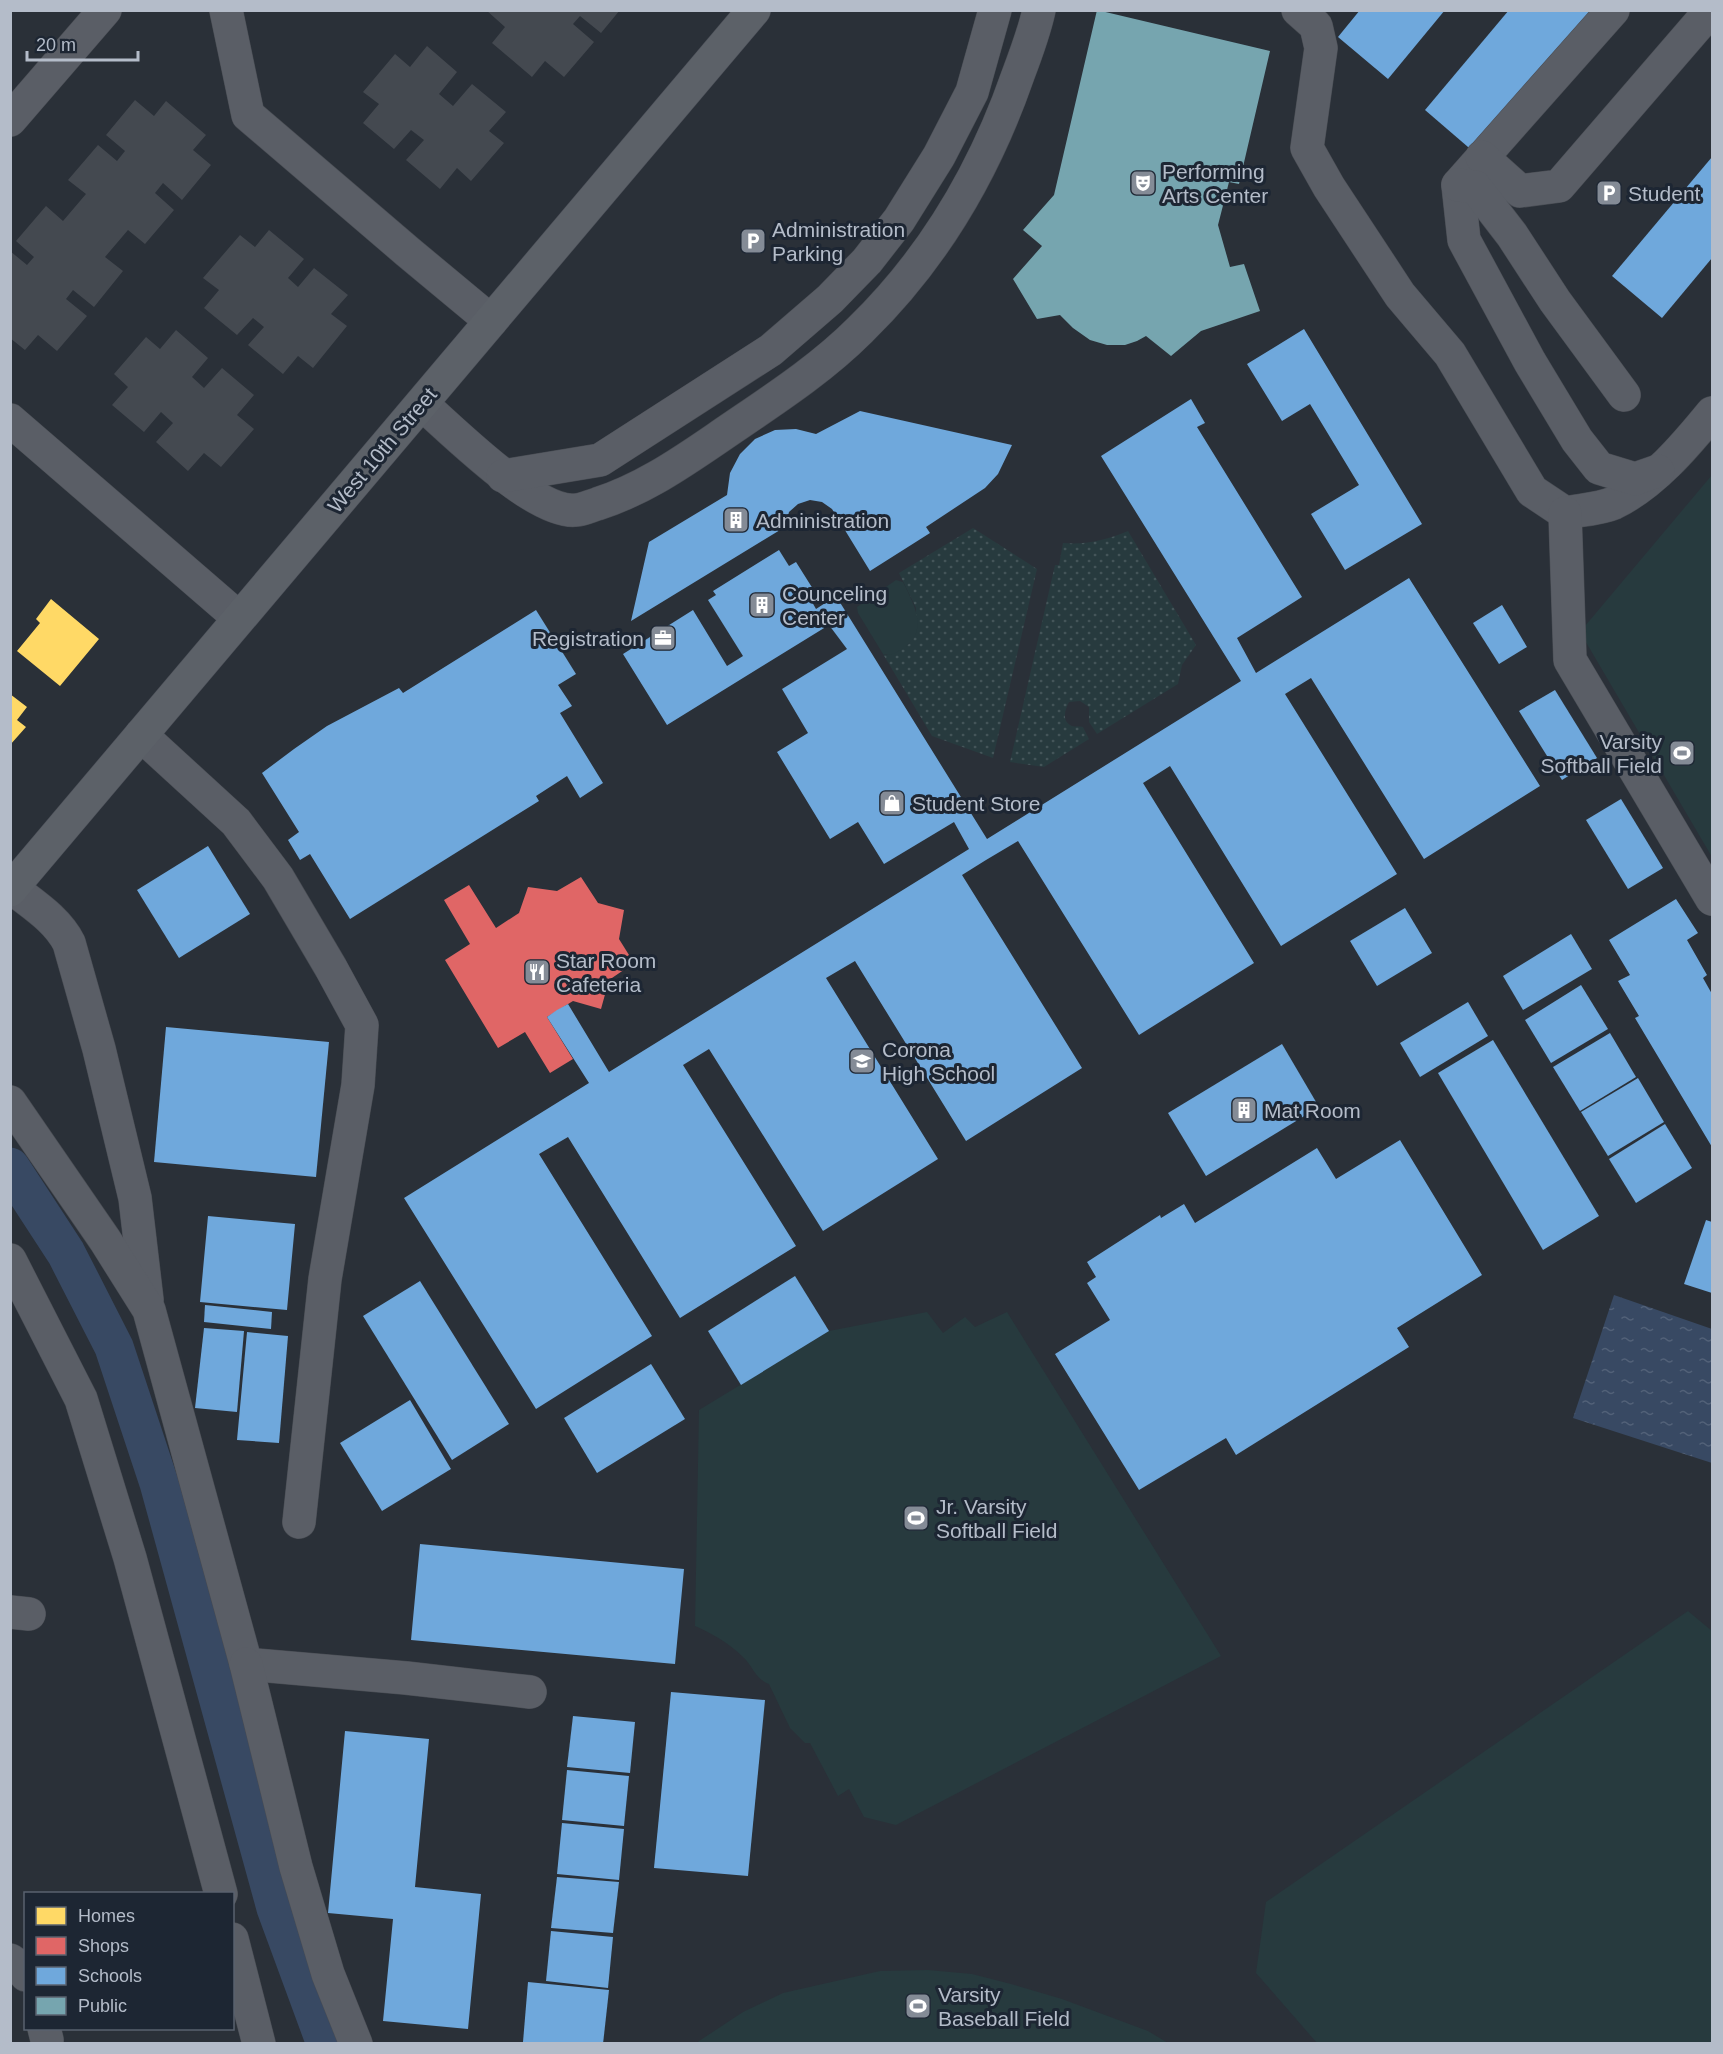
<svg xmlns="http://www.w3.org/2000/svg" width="1723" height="2054" font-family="Helvetica,sans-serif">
  <defs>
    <pattern id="grass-dots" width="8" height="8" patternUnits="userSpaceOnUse" patternTransform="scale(1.5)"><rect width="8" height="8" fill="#273a3e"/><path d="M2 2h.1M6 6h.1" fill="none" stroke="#445559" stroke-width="1.8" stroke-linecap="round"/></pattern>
    <pattern id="water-ripples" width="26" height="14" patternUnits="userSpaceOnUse" patternTransform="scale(1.5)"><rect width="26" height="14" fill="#384963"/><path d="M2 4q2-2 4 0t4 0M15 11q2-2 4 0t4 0" fill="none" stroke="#526178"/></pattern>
  </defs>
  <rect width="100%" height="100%" fill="#2a3038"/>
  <g fill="url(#grass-dots)">
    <polygon points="973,528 1037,569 993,758 932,736 883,654 886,655 909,644 916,631 916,608 899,573"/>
    <path d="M1128,531l68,114 -14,20 -4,19 -81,50 -8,-12v-15l-9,-6 -11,1c-4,8 -8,19 3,24 3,1 7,0 11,1l6,12 -45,28 -34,-5 45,-197h4l4,-22c24,2 43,-3 65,-12z"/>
  </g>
  <g fill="#273a3e">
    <polygon points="1712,475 1712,857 1580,632"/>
    <path d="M896,580l7,2c10,20 26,48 2,65 -8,5 -13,9 -22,7l-25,-41 -1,-6z"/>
    <path d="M927,1312l16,21 22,-16 10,10 32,-15 214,344 -325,169 -32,-8 -15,-28 -11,7 -28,-53h-5l-15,-15 -21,-44c-15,-6 -15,-17 -26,-27 -14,-14 -30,-23 -48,-31l4,-216 130,-79z"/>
    <polygon points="1688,1611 1712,1631 1712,2043 1317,2043 1256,1973 1266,1902"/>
    <polygon points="928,1970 972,1974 1011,1984 1062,1999 1148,2031 1168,2043 696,2043 743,2012 783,1993 880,1971"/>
  </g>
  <polygon fill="url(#water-ripples)" points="1614,1295 1712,1329 1712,1463 1573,1418"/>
  <g fill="#ffd966">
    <polygon points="51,599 99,639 60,686 17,651 40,623 36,619"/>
    <polygon points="10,694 27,707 17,720 26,727 10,745"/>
  </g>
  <polygon fill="#e06666" points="581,877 598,903 624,910 619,939 634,963 609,980 601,1009 573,1001 547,1017 573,1059 550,1073 525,1032 498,1048 445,960 470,944 444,900 469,885 496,928 519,913 528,887 557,891"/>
  <g fill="#6fa8dc">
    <polygon points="1360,10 1445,10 1388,79 1338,37"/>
    <polygon points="1509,10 1595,10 1475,153 1425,110"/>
    <polygon points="1712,157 1712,258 1662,318 1612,276"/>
    <polygon points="1304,329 1422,524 1345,570 1311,514 1359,485 1310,404 1282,421 1247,364"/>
    <polygon points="1191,399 1205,423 1197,427 1302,597 1237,638 1256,673 1409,578 1540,786 1424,859 1311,678 1285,694 1397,874 1281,946 1170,766 1159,773 1143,783 1254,963 1139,1035 1018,841 986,860 962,875 1082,1068 966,1141 855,961 826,978 938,1159 823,1231 709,1049 683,1065 796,1246 680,1318 568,1137 539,1154 652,1336 536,1409 404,1198 589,1083 547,1017 557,1010 568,1004 609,1072 969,849 954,822 884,864 858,822 830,839 777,752 808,733 782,689 847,649 829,625 667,725 623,654 693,610 727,666 743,656 708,600 716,595 713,591 779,550 789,566 796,562 813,589 807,593 816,609 836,596 987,839 1241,681 1101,456"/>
    <polygon points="860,411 1012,445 998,474 985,488 926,527 930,533 870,571 832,509 822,502 810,500 798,504 789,512 785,527 631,621 649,542 727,495 730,473 740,454 755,439 775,430 796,429 816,434"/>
    <polygon points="1502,605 1527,647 1499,664 1473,623"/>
    <polygon points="536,610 576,674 558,685 572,706 560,713 603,783 580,798 567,776 536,796 539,801 350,919 310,854 300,860 288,840 299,832 262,773 294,749 327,726 399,688 403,693"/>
    <polygon points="1555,690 1597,758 1562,780 1519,711"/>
    <polygon points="1621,799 1663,868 1628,889 1586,820"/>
    <polygon points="208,846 250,914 179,958 137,890"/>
    <polygon points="1676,899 1698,933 1687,940 1707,975 1703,978 1712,994 1712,1147 1635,1018 1639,1016 1618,981 1630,975 1609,940"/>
    <polygon points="1405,908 1432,953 1377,986 1350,941"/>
    <polygon points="1571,934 1592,969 1523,1010 1503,976"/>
    <polygon points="1581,985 1608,1029 1551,1063 1525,1020"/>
    <polygon points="1468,1002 1488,1036 1420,1077 1400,1043"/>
    <polygon points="166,1027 329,1042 316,1177 154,1162"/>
    <polygon points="1610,1033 1636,1077 1580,1111 1553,1067"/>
    <polygon points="1493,1040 1599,1216 1543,1250 1438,1073"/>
    <polygon points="1282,1044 1319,1107 1206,1176 1168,1113"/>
    <polygon points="1638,1078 1664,1122 1608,1156 1581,1112"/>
    <polygon points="1665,1124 1692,1168 1636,1203 1609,1159"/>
    <polygon points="1400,1140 1482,1275 1397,1328 1409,1347 1236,1455 1226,1438 1139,1490 1055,1354 1110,1320 1087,1283 1096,1277 1087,1262 1160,1215 1161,1218 1184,1204 1195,1223 1317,1148 1336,1179"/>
    <polygon points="208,1216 295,1224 287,1310 200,1302"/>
    <polygon points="1706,1220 1712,1222 1712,1293 1684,1284"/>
    <polygon points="795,1276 829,1331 741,1385 708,1331"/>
    <polygon points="420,1281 509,1424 452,1460 363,1316"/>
    <polygon points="205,1305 272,1312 271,1329 204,1322"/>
    <polygon points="204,1328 244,1331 237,1412 195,1408"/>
    <polygon points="247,1332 288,1336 279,1443 237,1440"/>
    <polygon points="651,1364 685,1419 597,1473 564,1418"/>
    <polygon points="410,1400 451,1469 382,1511 340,1443"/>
    <polygon points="420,1544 684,1569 675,1664 411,1640"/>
    <polygon points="671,1692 765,1700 748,1876 654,1868"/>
    <polygon points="573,1716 635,1722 630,1773 567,1767"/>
    <polygon points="345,1731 429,1739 415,1887 481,1894 468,2029 383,2021 393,1919 328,1913"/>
    <polygon points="567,1770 629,1776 624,1826 562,1820"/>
    <polygon points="562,1823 624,1829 619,1880 557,1874"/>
    <polygon points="557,1877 619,1882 613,1933 551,1928"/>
    <polygon points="551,1931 613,1937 608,1988 546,1981"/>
    <polygon points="528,1982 609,1990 603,2044 523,2042"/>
  </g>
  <polygon fill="#76a5af" points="1097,10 1270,51 1239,184 1229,182 1218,225 1230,267 1244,264 1260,311 1201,331 1171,356 1146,336 1137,341 1125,345 1107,345 1090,340 1073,328 1060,315 1037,319 1013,279 1042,246 1023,230 1054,195"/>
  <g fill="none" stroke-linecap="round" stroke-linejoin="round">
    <polyline stroke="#384963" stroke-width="10" points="317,2044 317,2018"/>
    <polyline stroke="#384963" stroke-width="39" points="10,1167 66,1253 114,1347 159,1483 276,1908 326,2044"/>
  </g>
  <g fill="#444950">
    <polygon points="486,10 620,10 601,33 580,16 573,24 594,42 564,77 545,61 532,77 492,43 505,27"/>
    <polygon points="427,46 457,72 439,94 453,106 472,84 506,112 489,131 504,143 471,181 457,168 440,189 406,160 424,140 411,130 394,149 363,123 379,104 363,92 395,54 410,67"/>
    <polygon points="135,100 154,116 166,101 206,135 193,150 211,165 182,200 163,183 155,193 174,210 145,244 128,230 105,257 123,271 94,307 73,290 66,299 87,316 57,351 38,335 25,350 10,338 10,251 27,265 34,257 16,241 46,206 63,221 86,194 68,180 98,145 117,161 125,151 106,135"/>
    <polygon points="269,230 304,259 288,278 298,287 314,268 348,295 331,314 347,326 313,368 298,356 283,374 248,345 264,327 253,318 237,335 204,308 219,290 203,278 240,235 255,247"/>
    <polygon points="176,330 208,358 192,377 204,388 222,368 254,395 237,415 254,429 221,467 204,453 188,471 156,442 173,423 161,412 144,432 112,405 128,387 114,374 146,337 160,349"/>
  </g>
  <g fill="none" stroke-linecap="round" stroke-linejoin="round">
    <g stroke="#484c53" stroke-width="34">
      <g id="minor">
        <polyline points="226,10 248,115 408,252 491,321"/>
        <path d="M1298,10l18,16 5,22 -14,100 22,39 71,108 50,59 82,137 33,22c15,-3 35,-4 49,-10 39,-19 71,-57 98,-90"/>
        <polyline points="1613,10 1458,185 1464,240 1530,362 1577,440 1599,468 1635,479 1658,471"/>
        <polyline points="10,120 105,10"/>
        <polyline points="1482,157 1520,191 1559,186 1711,10"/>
        <polyline points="1458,185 1475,187 1512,235 1555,301 1624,395"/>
        <path d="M422,404c30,26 114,111 154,106 7,0 14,-4 21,-6 44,-14 81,-39 119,-65 49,-34 101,-66 144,-109 73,-71 125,-160 158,-255 8,-21 16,-42 21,-65"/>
        <polyline points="10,420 239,618"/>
        <polyline points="503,476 600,460 771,350 830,299 867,261 899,220 939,156 972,92 995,10"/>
        <polyline points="1565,513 1570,660 1712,899"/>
        <polyline points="141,735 236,822 278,878 331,968 362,1025 358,1085 325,1279 299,1522"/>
        <path d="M12,888c20,16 45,31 57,55l30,106 36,149 12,102"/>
        <polyline points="10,1102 105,1240 149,1310 246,1664 406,1678 530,1692"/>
        <polyline points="10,1260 81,1399 130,1558 221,1894"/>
        <polyline points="10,1612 29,1614"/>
        <polyline points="246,1664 296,1867 328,1974 356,2044"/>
        <polyline points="232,1939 259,2044"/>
        <polyline points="10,1960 20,1967 26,1975"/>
        <polyline points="44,2028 47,2040"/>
      </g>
    </g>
    <g stroke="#484c55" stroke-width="34">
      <polyline id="major" points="10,890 754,10"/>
    </g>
    <use href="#minor" stroke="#5a5e66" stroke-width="33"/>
    <use href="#major" stroke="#5c6168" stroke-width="33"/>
  </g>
  <defs>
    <g id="theatre-square" transform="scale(1.35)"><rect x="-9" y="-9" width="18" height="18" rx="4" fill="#848b96" stroke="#1d2633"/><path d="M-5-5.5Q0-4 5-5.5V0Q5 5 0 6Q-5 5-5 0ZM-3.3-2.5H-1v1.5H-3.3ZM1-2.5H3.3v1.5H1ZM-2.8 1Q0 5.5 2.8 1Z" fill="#fff"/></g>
    <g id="parking-square" transform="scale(1.35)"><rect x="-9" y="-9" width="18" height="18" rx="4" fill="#848b96" stroke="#1d2633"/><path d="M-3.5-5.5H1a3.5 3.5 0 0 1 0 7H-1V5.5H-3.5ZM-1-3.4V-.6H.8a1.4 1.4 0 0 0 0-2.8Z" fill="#fff"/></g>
    <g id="building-square" transform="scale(1.35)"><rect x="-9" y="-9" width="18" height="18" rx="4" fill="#848b96" stroke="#1d2633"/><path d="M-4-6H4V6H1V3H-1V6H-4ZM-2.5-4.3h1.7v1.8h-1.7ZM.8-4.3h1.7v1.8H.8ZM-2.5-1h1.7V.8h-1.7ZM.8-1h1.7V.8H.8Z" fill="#fff"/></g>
    <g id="office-square" transform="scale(1.35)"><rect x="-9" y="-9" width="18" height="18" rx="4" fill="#848b96" stroke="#1d2633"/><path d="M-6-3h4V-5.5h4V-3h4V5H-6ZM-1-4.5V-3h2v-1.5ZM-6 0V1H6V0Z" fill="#fff"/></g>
    <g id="stadium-square" transform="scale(1.35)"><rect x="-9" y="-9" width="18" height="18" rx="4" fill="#848b96" stroke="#1d2633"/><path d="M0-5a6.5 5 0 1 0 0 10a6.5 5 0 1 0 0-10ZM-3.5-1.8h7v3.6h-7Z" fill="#fff"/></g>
    <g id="shop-square" transform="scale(1.35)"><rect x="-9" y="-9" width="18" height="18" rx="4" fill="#848b96" stroke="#1d2633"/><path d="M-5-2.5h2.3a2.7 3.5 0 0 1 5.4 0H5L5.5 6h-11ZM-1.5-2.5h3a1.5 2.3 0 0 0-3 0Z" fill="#fff"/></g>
    <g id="restaurant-square" transform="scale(1.35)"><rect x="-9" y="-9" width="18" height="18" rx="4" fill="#848b96" stroke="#1d2633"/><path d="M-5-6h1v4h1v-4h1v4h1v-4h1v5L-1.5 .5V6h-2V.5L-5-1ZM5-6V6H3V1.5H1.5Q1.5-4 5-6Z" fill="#fff"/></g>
    <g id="school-square" transform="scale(1.35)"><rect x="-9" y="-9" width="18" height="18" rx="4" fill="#848b96" stroke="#1d2633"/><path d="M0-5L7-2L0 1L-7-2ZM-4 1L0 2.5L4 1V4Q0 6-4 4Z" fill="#fff"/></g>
  </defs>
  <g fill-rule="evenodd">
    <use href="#theatre-square" x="1143" y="183"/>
    <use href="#parking-square" x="1609" y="193"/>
    <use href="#parking-square" x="753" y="241"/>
    <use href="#building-square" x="736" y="520"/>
    <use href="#building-square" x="762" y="605"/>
    <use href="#office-square" x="663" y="638"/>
    <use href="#stadium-square" x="1682" y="753"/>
    <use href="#shop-square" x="892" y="803"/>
    <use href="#restaurant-square" x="537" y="972"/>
    <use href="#school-square" x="862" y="1061"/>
    <use href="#building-square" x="1244" y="1110"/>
    <use href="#stadium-square" x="916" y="1518"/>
    <use href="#stadium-square" x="918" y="2006"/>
  </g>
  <g text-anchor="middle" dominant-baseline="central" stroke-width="6" stroke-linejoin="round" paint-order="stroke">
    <g font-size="21" fill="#b4bcc9" stroke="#1d2633" text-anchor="start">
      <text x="1162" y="171">Performing<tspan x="1162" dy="24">Arts Center</tspan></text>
      <text x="1628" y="193">Student</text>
      <text x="772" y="229">Administration<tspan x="772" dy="24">Parking</tspan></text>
      <text x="756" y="520">Administration</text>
      <text x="782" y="593">Counceling<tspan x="782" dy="24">Center</tspan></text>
      <text x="644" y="638" text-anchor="end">Registration</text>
      <text x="1662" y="741" text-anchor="end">Varsity<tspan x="1662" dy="24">Softball Field</tspan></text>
      <text x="912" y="803">Student Store</text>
      <text x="556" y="960">Star Room<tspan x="556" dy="24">Cafeteria</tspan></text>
      <text x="882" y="1049">Corona<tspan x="882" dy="24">High School</tspan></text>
      <text x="1264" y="1110">Mat Room</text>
      <text x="936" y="1506">Jr. Varsity<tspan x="936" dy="24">Softball Field</tspan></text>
      <text x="938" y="1994">Varsity<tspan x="938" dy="24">Baseball Field</tspan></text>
    </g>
    <g font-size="21" fill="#b4bcc9" stroke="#1d2633">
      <text transform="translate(382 450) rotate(-50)">West 10th Street</text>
    </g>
  </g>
  <rect width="1723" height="2054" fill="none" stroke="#b4bcc9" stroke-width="24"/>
  <rect x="24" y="1892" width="210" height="138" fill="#1d2633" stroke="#59626f" stroke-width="1.5"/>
  <rect x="36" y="1907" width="30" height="18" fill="#ffd966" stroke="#59626f" stroke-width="1.5"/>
  <text x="78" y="1922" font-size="18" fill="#b4bcc9">Homes</text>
  <rect x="36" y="1937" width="30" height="18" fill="#e06666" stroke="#59626f" stroke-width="1.5"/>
  <text x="78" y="1952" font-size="18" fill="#b4bcc9">Shops</text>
  <rect x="36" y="1967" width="30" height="18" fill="#6fa8dc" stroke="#59626f" stroke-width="1.5"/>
  <text x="78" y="1982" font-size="18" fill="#b4bcc9">Schools</text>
  <rect x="36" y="1997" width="30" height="18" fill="#76a5af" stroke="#59626f" stroke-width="1.5"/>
  <text x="78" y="2012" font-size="18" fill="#b4bcc9">Public</text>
  <path d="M27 51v9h111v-9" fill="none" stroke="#b4bcc9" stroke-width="3"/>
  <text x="36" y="51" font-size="18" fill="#b4bcc9" stroke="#1d2633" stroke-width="4.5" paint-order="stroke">20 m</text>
</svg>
